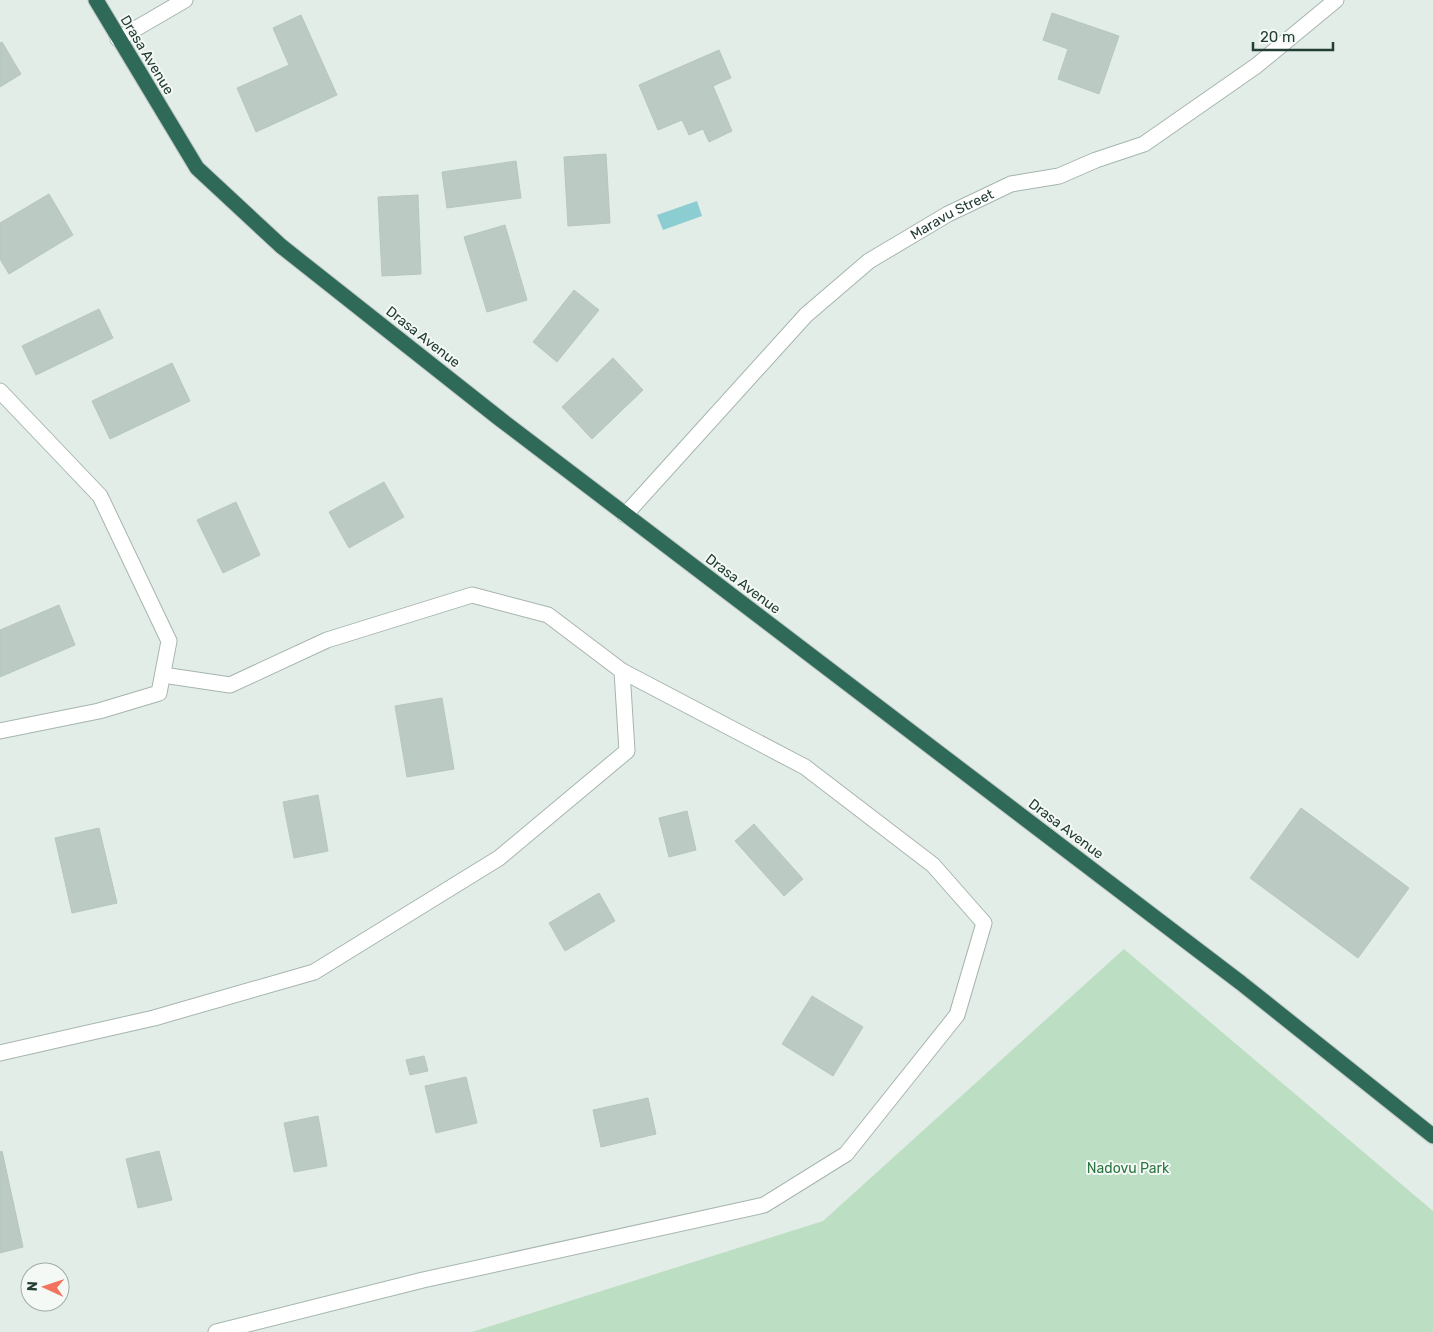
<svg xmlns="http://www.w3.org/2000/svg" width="1433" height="1332" font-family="Rubik,sans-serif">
  <rect width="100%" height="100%" fill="#e3ede8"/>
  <polygon fill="#bcdec2" points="1124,949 1433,1211 1433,1332 472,1332 823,1221"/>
  <polygon fill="#8ccdd1" points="697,201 702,216 663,230 657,215"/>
  <g fill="#bbcbc3" stroke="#b6c7be">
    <polygon points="1052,13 1119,36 1099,94 1058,79 1068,49 1043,40"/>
    <polygon points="301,15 337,95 256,132 237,88 289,65 273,28"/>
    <polygon points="2,42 21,74 0,87 0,43"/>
    <polygon points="719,50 731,78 713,86 732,131 709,142 703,129 689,135 682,120 658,130 639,85"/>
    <polygon points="606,154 610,223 568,226 564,157"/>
    <polygon points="516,161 521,198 447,208 442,172"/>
    <polygon points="49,194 73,235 9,274 0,259 0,223"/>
    <polygon points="418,195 421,274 382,276 378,197"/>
    <polygon points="505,225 527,300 487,312 464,237"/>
    <polygon points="574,290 599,310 557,362 533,342"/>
    <polygon points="99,309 113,338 36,375 22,346"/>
    <polygon points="613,358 643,390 592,439 562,407"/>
    <polygon points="172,363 190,401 110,439 92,401"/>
    <polygon points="384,482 404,517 349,548 329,512"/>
    <polygon points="236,502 260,555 223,573 197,520"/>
    <polygon points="59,605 75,645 0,677 0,630"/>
    <polygon points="442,698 454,769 407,777 395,706"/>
    <polygon points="318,795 328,851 294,858 283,802"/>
    <polygon points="1301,808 1409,888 1358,958 1250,878"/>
    <polygon points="687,811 696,850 669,857 659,818"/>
    <polygon points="754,824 803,879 784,896 735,841"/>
    <polygon points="99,828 117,903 72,913 55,838"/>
    <polygon points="599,893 615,921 565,951 549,923"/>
    <polygon points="812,996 863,1027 833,1076 782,1044"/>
    <polygon points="424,1056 428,1071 410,1075 406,1060"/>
    <polygon points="466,1077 477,1123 436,1133 425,1086"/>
    <polygon points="648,1098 656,1134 601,1147 593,1110"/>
    <polygon points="318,1116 327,1166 294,1172 284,1123"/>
    <polygon points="2,1151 23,1247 0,1253 0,1152"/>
    <polygon points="159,1151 172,1200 138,1208 126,1159"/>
  </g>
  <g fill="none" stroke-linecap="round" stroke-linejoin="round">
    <g stroke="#a6b5ae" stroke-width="17">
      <g id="street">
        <polyline points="118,39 185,0"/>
        <polyline points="0,391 100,496 169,641 159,693 99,711 0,731"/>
        <path id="s1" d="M625,515l181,-200 63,-54 79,-47 63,-30 48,-8 37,-16 48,-16 112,-78 80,-66"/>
        <polyline points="0,1053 154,1018 314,972 499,858 627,751 622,671 548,615 472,595 327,640 230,685 163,675"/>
        <polyline points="216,1332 423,1280 764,1205 846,1154 957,1015 984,923 933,865 805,767 622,671"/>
      </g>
    </g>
    <g stroke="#c1c9c6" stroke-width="17">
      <polyline id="highway" points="96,0 197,168 281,246 500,419 1241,983 1433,1136"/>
    </g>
    <use href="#street" stroke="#fff" stroke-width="15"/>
    <use href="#highway" stroke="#2f6a59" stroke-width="15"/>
  </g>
  <g text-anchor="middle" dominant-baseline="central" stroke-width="4" stroke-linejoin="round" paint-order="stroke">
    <g font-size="14" fill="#233e34" stroke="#f4f9f6">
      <text transform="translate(147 55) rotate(59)">Drasa Avenue</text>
      <text stroke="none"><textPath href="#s1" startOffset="448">Maravu Street</textPath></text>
      <text transform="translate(423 337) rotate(38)">Drasa Avenue</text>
      <text transform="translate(743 584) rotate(37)">Drasa Avenue</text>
      <text transform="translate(1066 829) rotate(37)">Drasa Avenue</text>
    </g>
    <g font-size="14" fill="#2d7542" stroke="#f4f9f6">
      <text x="1128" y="1168">Nadovu Park</text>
    </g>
  </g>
  <g transform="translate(45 1287) rotate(273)"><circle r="24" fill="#f4f9f6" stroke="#a0aea8"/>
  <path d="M0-4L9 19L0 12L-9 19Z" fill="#f1745e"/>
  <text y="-8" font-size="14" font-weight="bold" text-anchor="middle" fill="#233e34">N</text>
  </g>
  <path d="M1253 42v8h80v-8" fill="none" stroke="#233e34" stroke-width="2.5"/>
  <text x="1260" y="42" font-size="15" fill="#233e34" stroke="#f4f9f6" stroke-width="4" paint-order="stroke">20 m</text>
</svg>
